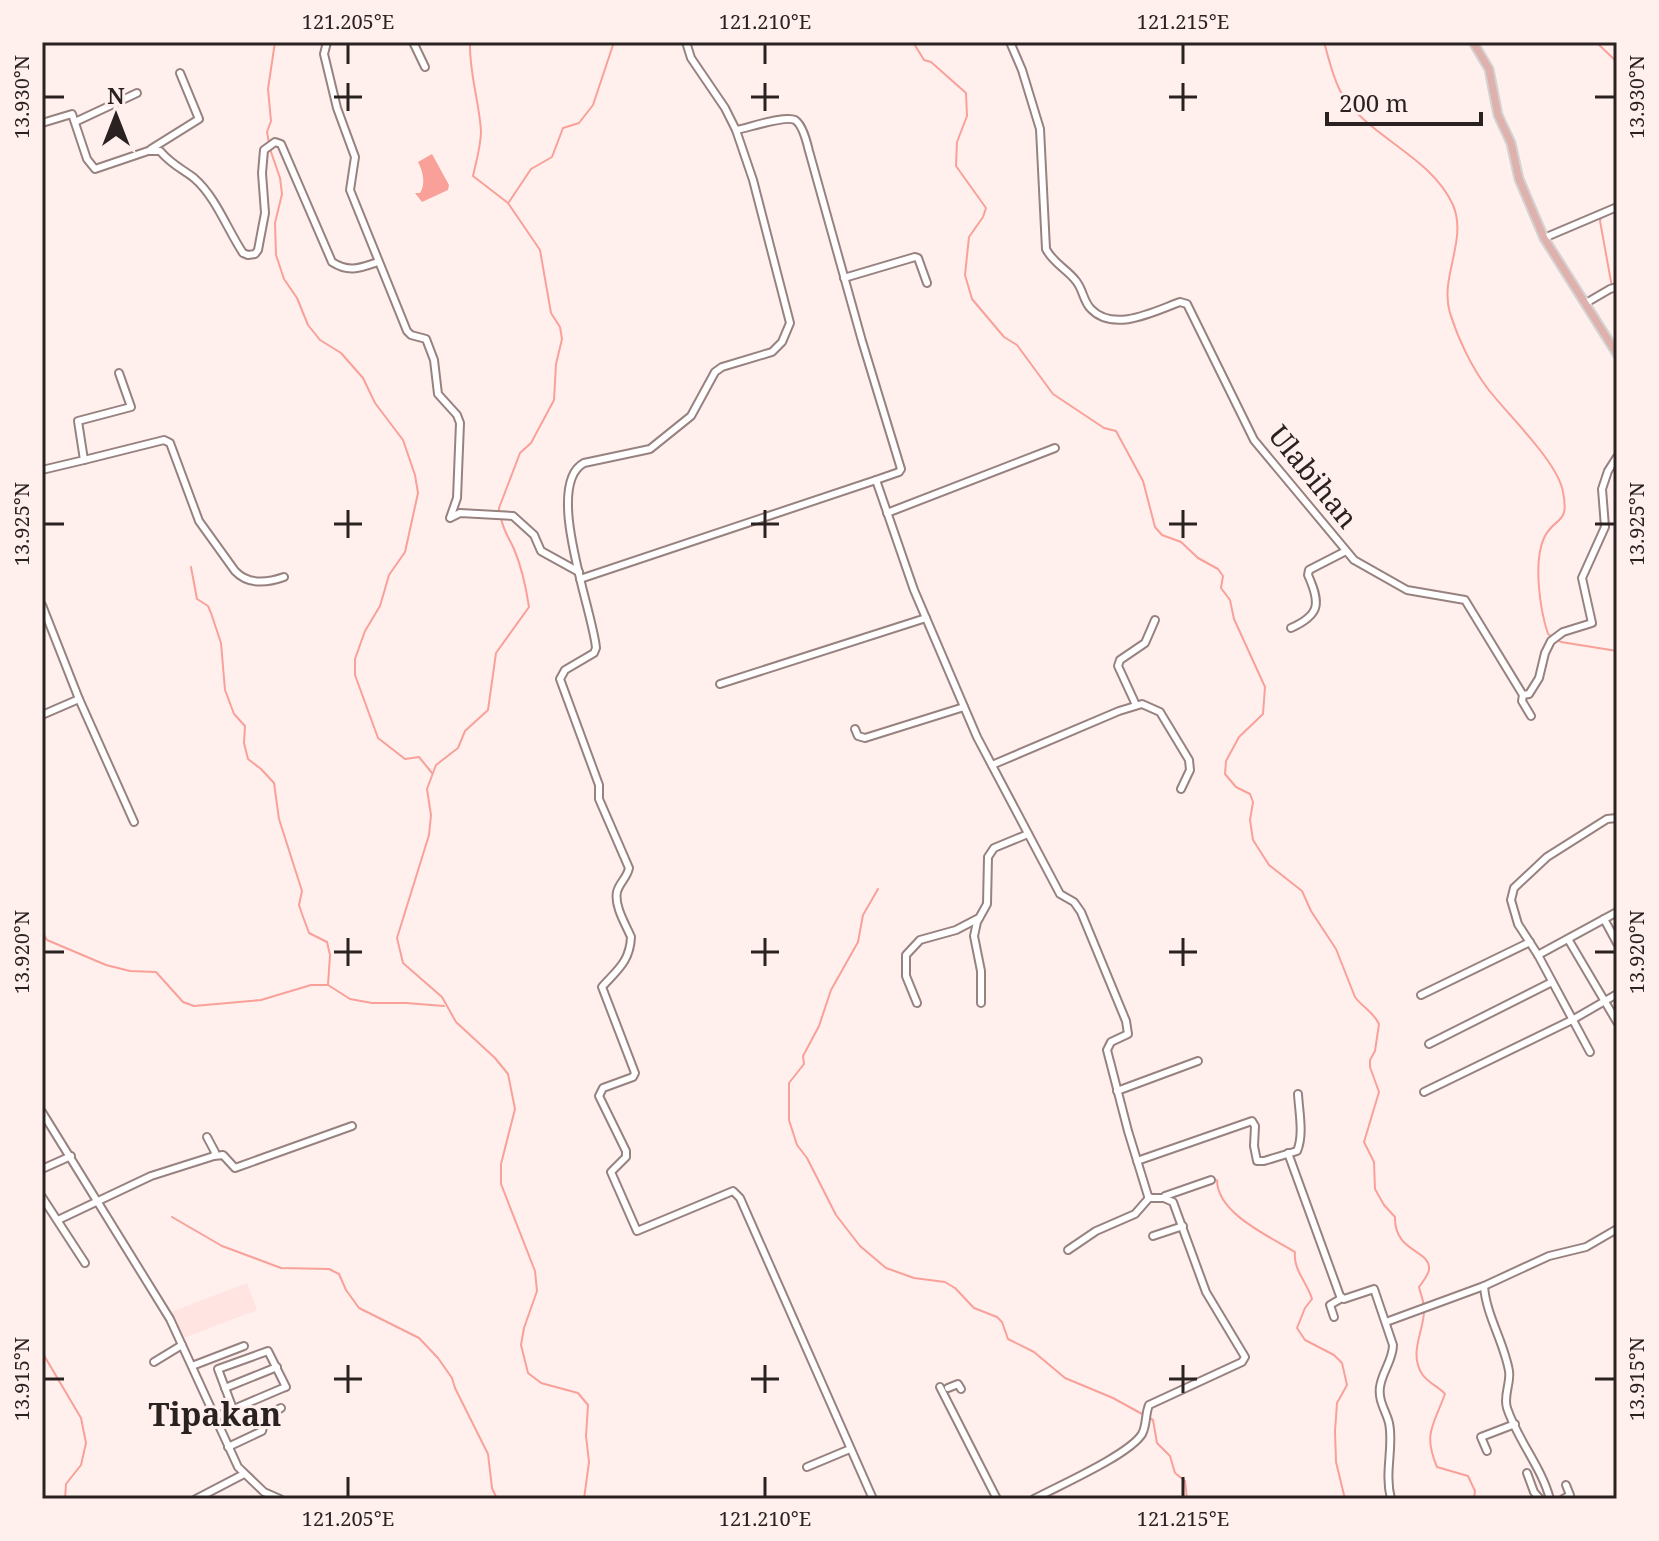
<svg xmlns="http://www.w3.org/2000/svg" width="1659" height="1541" font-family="'Noto Serif',serif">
  <rect width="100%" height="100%" fill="#fff0ee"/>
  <polygon fill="#ffe4e1" points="247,1283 257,1310 181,1339 171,1312"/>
  <path fill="#f9a099" d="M432,154l17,31 -1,5 -26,12 -7,-9h5c6,-9 3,-22 -2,-31z"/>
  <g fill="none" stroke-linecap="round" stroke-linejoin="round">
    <g stroke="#f9a099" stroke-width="2">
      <path d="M470,42c-1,31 9,58 11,89 0,15 -5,31 -8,45l35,27 32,47 11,63 9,14 2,12 -6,25 -2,36 -23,43 -11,10 -21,55v4"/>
      <path d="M913,42l11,18 7,2 35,31 1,23 -10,26 -1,24 30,42 -3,9 -14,20 -4,38 7,24 32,38 13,8 36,49 51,34 12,3 27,50 12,46 7,8 19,7 17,16 20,11 5,7 -2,12 9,12 4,19 31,68 -2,27 -24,23 -13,24 -1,13 11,13 14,7 3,8 -3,18 3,20 16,25 33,26 9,20 25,38 19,48c7,10 18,14 24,27l-4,27 -5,9v7l9,25 -15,50 10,20 1,27 9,16 11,12c-1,36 36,32 34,53 -1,5 -7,13 -10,17 2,9 6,16 5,25 -1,21 -15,41 -2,62 6,9 17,13 23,20 -12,32 -22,40 -8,73l31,9 7,15 -1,8"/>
      <path d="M1324,42c5,17 9,37 18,52 27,44 88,61 111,111 15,35 -14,73 -3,108 8,26 22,55 38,76 20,26 70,73 75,103 7,34 -9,24 -19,46 -11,24 -4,72 4,96l13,8 56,9"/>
      <polyline points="1596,42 1617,62"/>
      <polyline points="269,143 267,132 271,121 268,89 275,42"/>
      <polyline points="270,149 280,178 282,194 275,223 276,255 284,279 297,298 308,325 320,340 341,353 363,378 375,403 403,440 415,475 418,493 405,552 389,575 380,606 365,631 355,659 355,675 378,738 405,759 419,757 432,773"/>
      <polyline points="509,202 531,169 552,157 563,128 579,123 593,105 614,42"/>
      <polyline points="1602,215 1600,221 1612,287"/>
      <polyline points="1617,300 1615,309 1617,317"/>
      <path d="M501,518c2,12 8,20 13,31 8,19 12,38 15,58l-33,46 -8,57 -23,21 -7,17 -22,17 -9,24 4,26 -2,20 -32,103 6,25 39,34 14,25 39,36 13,16 7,35 -14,55v20l34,87 2,20 -13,37 -3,17 7,28 13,10 37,10 10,12 -2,31 3,26 -5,37"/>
      <polyline points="191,567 197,599 208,606 211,613 221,643 225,690 234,714 245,726 244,743 248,759 261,769 274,783 279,819 302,891 299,905 302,914 309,933 327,942 330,955 328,985"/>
      <polyline points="878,889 863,915 858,942 831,990 819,1026 803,1056 804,1064 789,1083 789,1120 797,1145 807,1158 836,1215 860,1246 886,1268 914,1278 945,1282 955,1288 974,1308 997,1317 1002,1322 1008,1339 1034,1352 1065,1378 1113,1398 1153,1420 1157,1443 1170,1456 1175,1473 1185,1481 1187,1499"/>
      <polyline points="42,931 47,940 106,965 130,971 156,972 183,1002 194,1006 261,1000 311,985 328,985 350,999 372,1003 406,1003 444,1006"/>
      <path d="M1217,1180c0,34 54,57 78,72 -2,18 12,30 17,47l-7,9 -8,20 8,12 29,15 8,8 5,22 -10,18 -2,28 1,31 9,37"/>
      <polyline points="172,1217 222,1246 281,1268 329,1269 339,1274 346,1290 359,1308 419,1338 438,1358 452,1378 455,1388 488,1454 492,1488 497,1499"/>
      <polyline points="42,1352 81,1418 86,1443 81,1465 66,1484 65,1499"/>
    </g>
    <g stroke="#988280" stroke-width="10">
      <g id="minor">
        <polyline points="327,42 324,54 337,108 355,157 350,190 407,331 411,335 426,339 434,360 438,394 457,415 460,423 457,498 450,518 460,513 513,516 534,535 541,551 579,572"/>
        <polyline points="413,42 425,67"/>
        <path d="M686,42l5,16 34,50 11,22 17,50 37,143 -8,19 -10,10 -50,15 -7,5 -24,44 -41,33 -66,14c-41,22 9,148 12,185l-2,5 -29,17 -5,9 39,106v14l30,69c-2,10 -10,15 -12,24 -3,14 9,33 14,45 -1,25 -15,34 -29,50l33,86 -2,4 -30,11 -4,8 27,55v6l-15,15 26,59 96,-40 7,7 133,301"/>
        <path d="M1010,42l12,28 18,59 6,120c7,14 21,20 30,32 7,8 7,20 15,28 23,24 64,2 89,-7l7,2 67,136 100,120 53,30 58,10 58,95 6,-1 10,-16 6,-25 6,-12 12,-9 29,-9 -10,-45 23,-51 -3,-38 6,-18 9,-14"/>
        <polyline points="75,122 137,93"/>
        <path d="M42,123l30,-9 15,45 8,10 53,-18h12c12,14 21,17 34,27 22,19 33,51 49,75l5,2 7,-1 3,-4 7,-37 -3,-40 2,-23 11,-8 6,2 51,118c17,11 28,6 46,0"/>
        <polyline points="151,149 199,119 180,73"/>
        <polyline points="1544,238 1617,207"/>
        <polyline points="844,278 915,257 918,258 927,283"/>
        <polyline points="1586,303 1610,289 1617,287"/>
        <path d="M84,460l80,-20 6,3 29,78 36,50c13,14 32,12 49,6"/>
        <polyline points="42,470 84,460 78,421 131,407 119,373"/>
        <path d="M876,480l38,110 63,147 83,157 14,8 7,10 45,109 2,13 -17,8 -4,8 21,81 20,65 3,2h13l9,4 33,90 39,65 -3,5 -93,43c-4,9 -2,20 -7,29 -13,21 -84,52 -108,65"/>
        <polyline points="887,513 1055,448"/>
        <path d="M580,579l296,-99 23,-8 2,-3 -39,-128 -53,-190c-2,-8 -6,-26 -14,-31 -10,-5 -47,8 -59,10"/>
        <polyline points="42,605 79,699 42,715"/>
        <path d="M1291,628c29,-13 30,-24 17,-53l1,-5 37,-19"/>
        <polyline points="720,684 926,618"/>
        <polyline points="1523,695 1522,701 1531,716"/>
        <polyline points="79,699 134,822"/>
        <polyline points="1136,705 1118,666 1120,660 1145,643 1155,620"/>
        <polyline points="855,729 858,736 865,738 964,707"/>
        <polyline points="992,765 1119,711 1142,704 1160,712 1189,760 1190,770 1181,789"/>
        <polyline points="1604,919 1617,943"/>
        <polyline points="1568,939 1617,1022"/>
        <polyline points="1538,955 1617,912"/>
        <polyline points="1421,995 1530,942"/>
        <polyline points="917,1003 906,976 906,955 920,940 956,930 979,918"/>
        <polyline points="981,1003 981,971 974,936 977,922 987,904 988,857 994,848 1028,834"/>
        <polyline points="1429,1044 1552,982"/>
        <polyline points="1590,1052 1538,955 1518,924 1511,900 1514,888 1547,857 1607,819 1617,818"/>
        <polyline points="1117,1091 1198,1061"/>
        <polyline points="1424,1092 1572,1020 1617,994"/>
        <polyline points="42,1112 170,1319 238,1467 264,1492 280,1499"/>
        <path d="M1288,1153l52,143 4,3 30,-10 19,56c0,15 -11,27 -13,42 -2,14 6,24 9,36 5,24 -5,49 2,76"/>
        <polyline points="214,1156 223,1155 235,1168 352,1126"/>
        <path d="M1137,1161l115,-40 3,5 -1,20 3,15h7l33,-10c7,-16 2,-39 1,-57"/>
        <polyline points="42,1169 71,1156"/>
        <polyline points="1165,1196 1211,1180"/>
        <polyline points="42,1197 85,1263"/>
        <polyline points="58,1220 151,1176 214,1156 215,1152 207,1137"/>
        <polyline points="1153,1236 1183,1226"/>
        <polyline points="1068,1250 1096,1231 1135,1214 1149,1198"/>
        <path d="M1484,1286c2,29 20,56 25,85 2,12 -6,25 -2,37 11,33 34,58 43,91"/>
        <polyline points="1334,1317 1330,1305 1342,1298"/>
        <polyline points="1386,1322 1484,1286 1549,1256 1586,1247 1617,1229"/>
        <polyline points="154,1362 182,1345"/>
        <polyline points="192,1366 244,1346"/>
        <polyline points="940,1387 997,1499"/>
        <polyline points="225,1388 277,1367"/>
        <polyline points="948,1388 958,1384 961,1389"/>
        <polyline points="215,1417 283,1388 286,1387 268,1351 218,1369 233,1409"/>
        <polyline points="228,1447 262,1431 266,1416 281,1408"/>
        <polyline points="1487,1451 1481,1437 1515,1424"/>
        <polyline points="807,1467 850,1449"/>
        <polyline points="1527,1473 1534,1492 1540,1499"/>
        <polyline points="196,1499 244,1474"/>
        <polyline points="1563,1499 1570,1495 1566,1485"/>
      </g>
    </g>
    <g stroke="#d4d3d3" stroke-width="11">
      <polyline id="major" points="1473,42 1489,69 1498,115 1511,143 1519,179 1544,238 1617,354"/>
    </g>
    <use href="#minor" stroke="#fff" stroke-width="6"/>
    <use href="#major" stroke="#dfb1ad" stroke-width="7"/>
  </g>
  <path fill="none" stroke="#2a2221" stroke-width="3" d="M348,44v20M765,44v20M1183,44v20M348,83v28M765,83v28M1183,83v28M44,97h20M334,97h28M751,97h28M1169,97h28M1595,97h20M348,510v28M765,510v28M1183,510v28M44,524h20M334,524h28M751,524h28M1169,524h28M1595,524h20M348,938v28M765,938v28M1183,938v28M44,952h20M334,952h28M751,952h28M1169,952h28M1595,952h20M348,1365v28M765,1365v28M1183,1365v28M44,1379h20M334,1379h28M751,1379h28M1169,1379h28M1595,1379h20M348,1477v20M765,1477v20M1183,1477v20"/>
  <g text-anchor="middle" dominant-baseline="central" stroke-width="6" stroke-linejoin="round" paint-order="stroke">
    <g font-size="28" fill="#2a2221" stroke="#fff0ee">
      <text transform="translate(1314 476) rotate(51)">Ulabihan</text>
    </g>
    <g font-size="32" font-weight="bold" fill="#2a2221" stroke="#fff0ee">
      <text x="215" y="1413">Tipakan</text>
    </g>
  </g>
  <rect width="1659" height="1541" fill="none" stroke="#fff0ee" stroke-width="88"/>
  <g transform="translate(116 116)" stroke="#fff0ee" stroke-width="6" paint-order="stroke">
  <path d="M0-6L14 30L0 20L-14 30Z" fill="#2a2221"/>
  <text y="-12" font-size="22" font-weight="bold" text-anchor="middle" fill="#2a2221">N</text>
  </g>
  <path d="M1327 112v12h154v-12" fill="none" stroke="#2a2221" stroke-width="4"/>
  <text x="1339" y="112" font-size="24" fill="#2a2221" stroke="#fff0ee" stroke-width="6" paint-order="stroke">200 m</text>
  <rect x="44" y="44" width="1571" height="1453" fill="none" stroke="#2a2221" stroke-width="3"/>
  <g font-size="20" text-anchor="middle" fill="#2a2221">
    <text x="348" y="29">121.205°E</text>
    <text x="765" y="29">121.210°E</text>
    <text x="1183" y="29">121.215°E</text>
    <text transform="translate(22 97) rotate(-90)" y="7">13.930°N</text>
    <text transform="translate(1637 97) rotate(-90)" y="7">13.930°N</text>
    <text transform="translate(22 524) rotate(-90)" y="7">13.925°N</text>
    <text transform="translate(1637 524) rotate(-90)" y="7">13.925°N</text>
    <text transform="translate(22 952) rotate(-90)" y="7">13.920°N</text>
    <text transform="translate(1637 952) rotate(-90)" y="7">13.920°N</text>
    <text transform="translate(22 1379) rotate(-90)" y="7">13.915°N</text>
    <text transform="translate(1637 1379) rotate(-90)" y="7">13.915°N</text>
    <text x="348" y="1526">121.205°E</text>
    <text x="765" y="1526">121.210°E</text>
    <text x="1183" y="1526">121.215°E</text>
  </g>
</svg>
